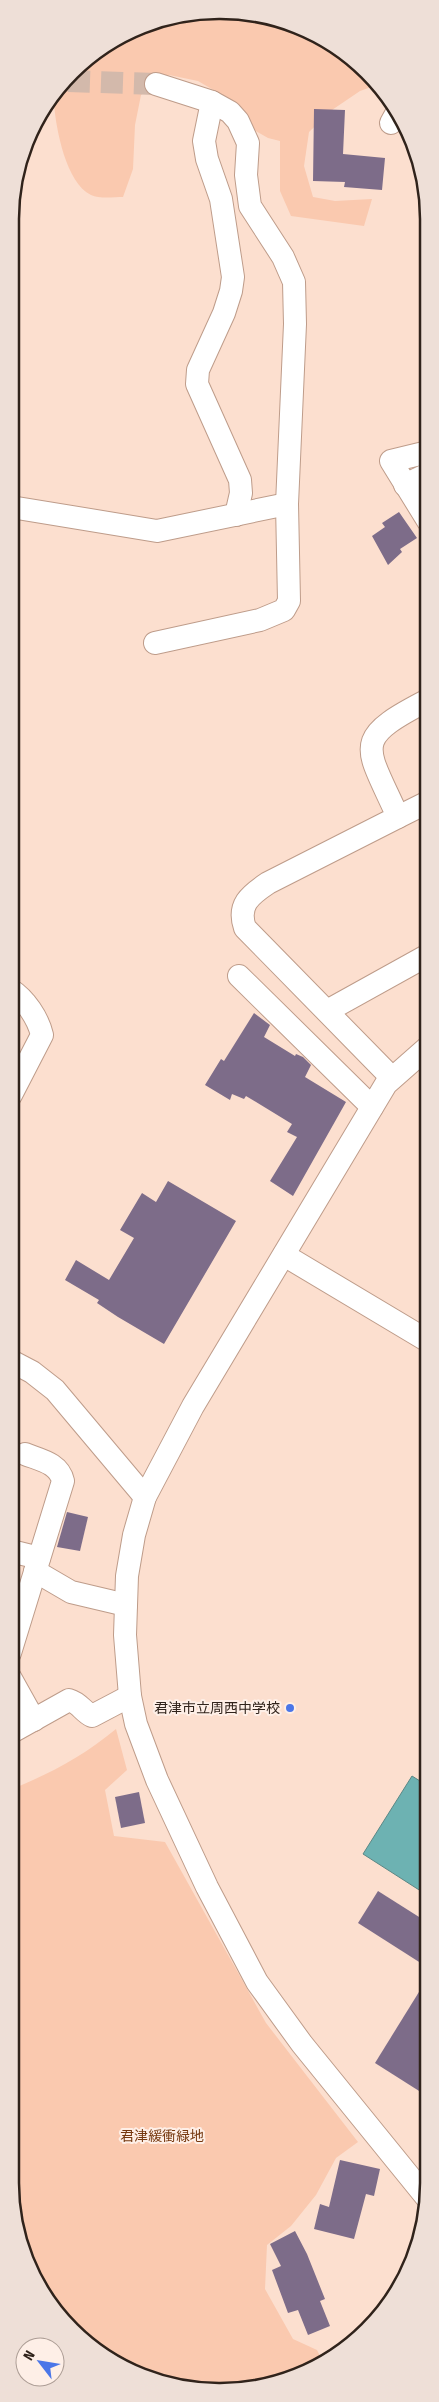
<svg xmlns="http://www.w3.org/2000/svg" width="439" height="2402" font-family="'Fira Sans Condensed','Noto Sans JP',sans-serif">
  <rect width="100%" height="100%" fill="#fcdfcf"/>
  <g fill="#fac9af">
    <path d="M247,12l65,20 56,40 9,13 -17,6 -28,19 -23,22 -5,34 9,31 22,4 37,-2 -8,27 -73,-10 -11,-25v-50l-12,-3 -19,-11 -15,-25 -36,-21 -29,-6 -28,20 -6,30 -2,44 -10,28c-9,0 -24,2 -32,-2 -25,-12 -35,-66 -37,-91l-4,-3 42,-48 73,-36z"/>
    <path d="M116,1729l11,41 -22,20 9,46 51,6 101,181 92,119 -22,16 -20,37 -25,31 -24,19 -2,44 28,50 24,11 5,10 -35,21 -81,11 -79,-21 -56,-41 -45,-68 -16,-80v-392c41,-17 72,-33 106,-61z"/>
  </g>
  <polygon fill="#6db2b2" stroke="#5b8785" points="412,1776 428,1786 427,1895 363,1854"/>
  <g fill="#7d6c89">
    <polygon points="314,109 345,110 343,154 385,158 382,190 344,187 345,182 313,181"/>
    <polygon points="399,512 417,538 400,549 402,552 388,565 372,536 385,527 382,523"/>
    <polygon points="254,1013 270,1025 264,1037 295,1056 296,1054 303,1057 311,1065 305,1077 346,1102 293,1196 270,1181 297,1137 287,1132 292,1124 246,1096 244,1099 232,1094 230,1100 205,1085 221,1059 224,1061"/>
    <polygon points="168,1181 236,1221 164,1344 118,1317 97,1303 99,1300 65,1280 76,1260 109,1280 134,1238 120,1230 142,1193 156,1202"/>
    <polygon points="67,1512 88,1517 80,1551 57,1547"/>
    <polygon points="139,1792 145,1823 121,1828 115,1797"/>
    <polygon points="378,1891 427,1922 427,1967 358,1923"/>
    <polygon points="427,1979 427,2096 375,2063"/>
    <polygon points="340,2160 380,2169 374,2196 366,2194 354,2239 314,2229 320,2204 329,2207"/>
    <polygon points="295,2231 307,2254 325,2299 320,2301 330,2326 308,2335 298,2310 288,2313 272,2270 281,2266 270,2244"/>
  </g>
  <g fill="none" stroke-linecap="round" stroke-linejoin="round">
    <polyline stroke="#d3b9ab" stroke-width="22" stroke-dasharray="22 11" stroke-linecap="butt" points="68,81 156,84"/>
    <g stroke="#be9c8a" stroke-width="24">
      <g id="minor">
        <polyline points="212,102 204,141 207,159 221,199 233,277 231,291 224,313 198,370 197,384 240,480 241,493 236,515"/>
        <polyline points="391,123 396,114"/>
        <polyline points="405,485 428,474"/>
        <polyline points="11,507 157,531 287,504"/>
        <polyline points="428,521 391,461 428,452"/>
        <polyline points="155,643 260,620 284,610 289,601 287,504 295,324 294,282 283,257 250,206 246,175 248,143 238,121 230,112 212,102 156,84"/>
        <polyline points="398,817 428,802"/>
        <polyline points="239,976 372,1107"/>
        <polyline points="327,1011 428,955"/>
        <path d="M392,1078l-147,-150c-8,-23 5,-33 23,-45l130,-66c-32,-72 -48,-77 30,-117"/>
        <path d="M11,1095l31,-60c-4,-17 -17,-36 -31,-45"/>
        <polyline points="284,1255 428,1341"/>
        <polyline points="11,1361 32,1372 55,1390 145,1497"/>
        <polyline points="11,1551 39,1558"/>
        <polyline points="35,1571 71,1592 126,1605"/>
        <path d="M10,1653l53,-172c-4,-18 -23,-21 -38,-27"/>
        <polyline points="10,1677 34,1720"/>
        <path d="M10,1733l59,-33c11,3 14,12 23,16l38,-20"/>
        <polyline points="427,2198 302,2044 257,1982 207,1887 157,1780 136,1724 130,1696 125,1635 127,1576 134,1535 145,1497 193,1406 386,1084 428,1047"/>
      </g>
    </g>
    <use href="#minor" stroke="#fff" stroke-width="22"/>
  </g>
  <circle fill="#4b76e8" stroke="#feefe7" stroke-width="2" cx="290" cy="1708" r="5"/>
  <g text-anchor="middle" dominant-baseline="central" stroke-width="4" stroke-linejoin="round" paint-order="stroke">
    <g font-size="14" fill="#30231b" stroke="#feefe7" text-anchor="end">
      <text x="280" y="1708">君津市立周西中学校</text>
    </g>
    <g font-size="14" fill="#76380f" stroke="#feefe7">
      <text x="162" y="2136">君津緩衝緑地</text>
    </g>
  </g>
  <path d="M0 0H439V2402H0ZM219 19H220A200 200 0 0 1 420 219V2183A200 200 0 0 1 220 2383H219A200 200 0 0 1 19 2183V219A200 200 0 0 1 219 19Z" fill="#eedfd7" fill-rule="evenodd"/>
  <path fill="none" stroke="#30231b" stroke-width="2.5" d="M219 19H220A200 200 0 0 1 420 219V2183A200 200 0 0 1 220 2383H219A200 200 0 0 1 19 2183V219A200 200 0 0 1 219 19Z"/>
  <g transform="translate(40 2362) rotate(301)"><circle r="24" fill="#feefe7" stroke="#ac9d95"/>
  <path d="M0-4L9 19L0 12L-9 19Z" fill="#4b76e8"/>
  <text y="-8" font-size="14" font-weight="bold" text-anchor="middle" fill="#30231b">N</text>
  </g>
</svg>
